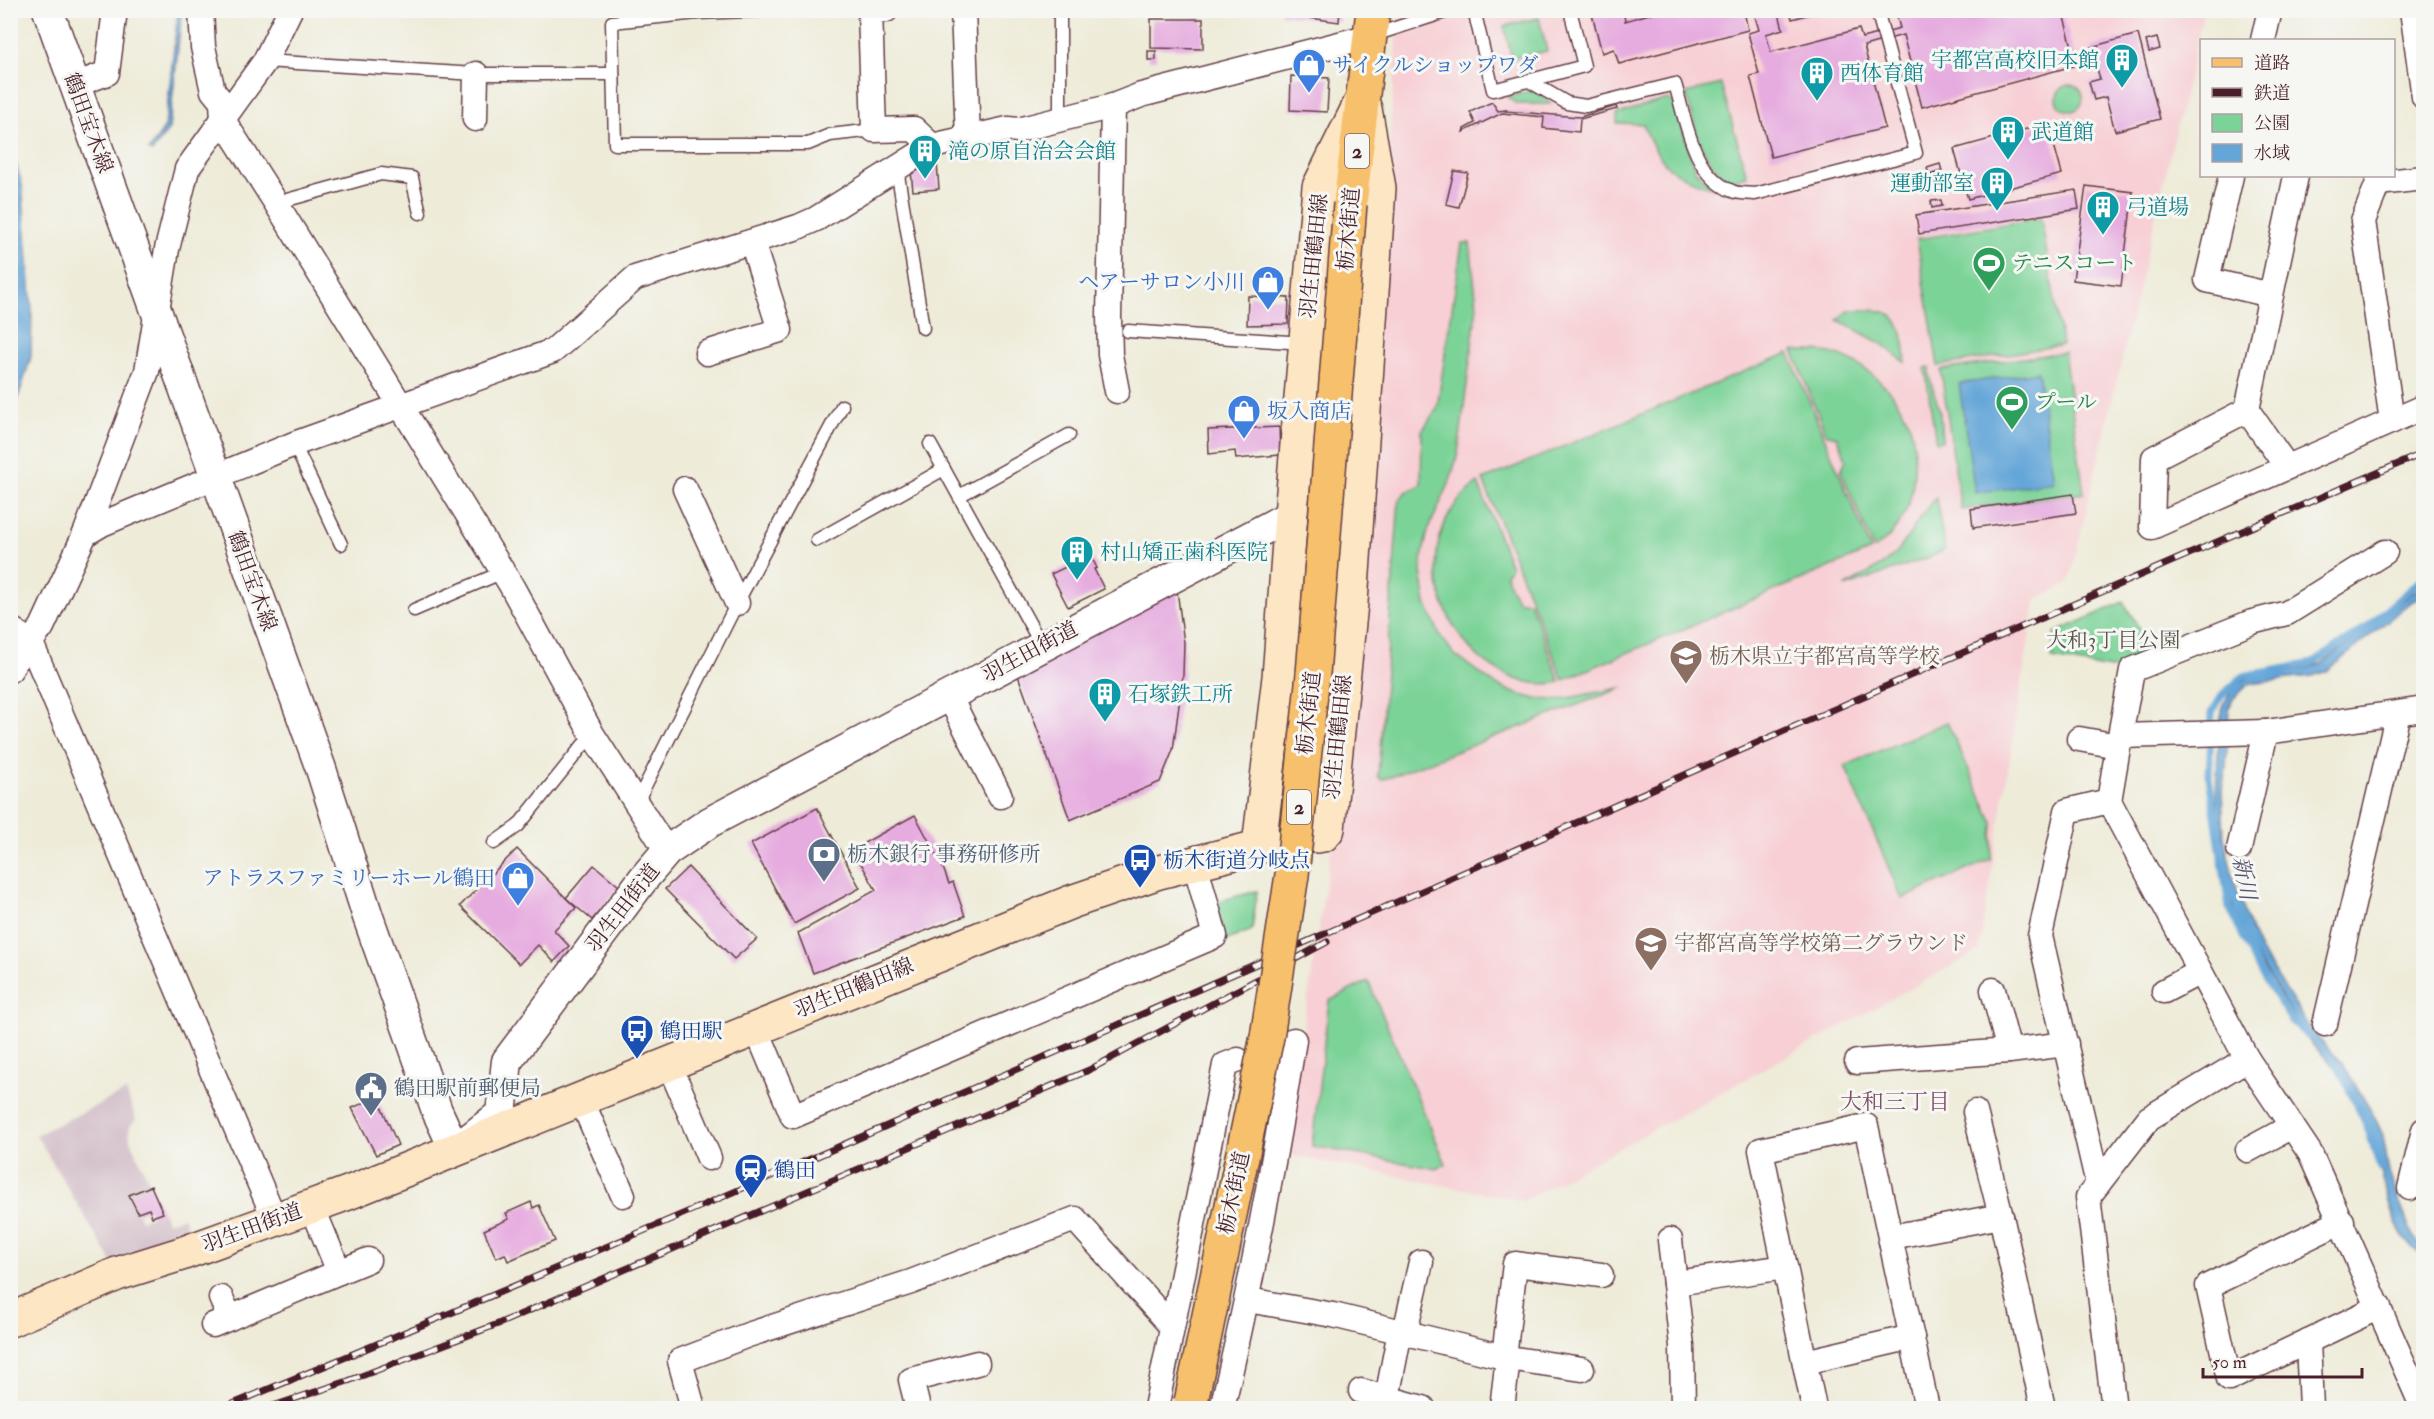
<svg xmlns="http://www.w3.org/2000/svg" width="2434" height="1419" font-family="'IM FELL Double Pica','Noto Serif JP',serif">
  <rect width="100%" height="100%" fill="#f6f6f2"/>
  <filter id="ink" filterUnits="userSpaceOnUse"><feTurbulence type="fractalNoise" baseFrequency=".0167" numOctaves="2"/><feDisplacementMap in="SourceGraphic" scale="12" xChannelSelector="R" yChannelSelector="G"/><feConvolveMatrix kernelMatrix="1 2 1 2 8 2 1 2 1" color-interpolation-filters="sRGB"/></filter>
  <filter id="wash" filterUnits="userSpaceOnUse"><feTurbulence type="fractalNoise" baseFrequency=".008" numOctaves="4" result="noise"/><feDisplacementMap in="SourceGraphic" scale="24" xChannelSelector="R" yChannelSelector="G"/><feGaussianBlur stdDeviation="1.35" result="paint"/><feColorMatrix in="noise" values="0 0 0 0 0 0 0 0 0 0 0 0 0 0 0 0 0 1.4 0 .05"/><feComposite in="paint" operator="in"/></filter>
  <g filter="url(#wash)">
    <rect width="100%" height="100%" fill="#eeebd8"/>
    <polygon fill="#f7cfd4" points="1399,11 2204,11 2069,583 2035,601 1979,951 1523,1201 1283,1154 1344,769"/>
    <polygon fill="#d2bdc8" points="126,1091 136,1119 129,1128 130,1140 151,1186 128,1195 141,1220 164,1213 167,1222 184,1217 190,1237 113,1264 36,1135"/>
    <g fill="#7bd398" stroke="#627962" stroke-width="1.5">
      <polygon points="1539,18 1547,51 1512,59 1504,26"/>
      <path d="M1721,84l26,92 -17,5c-31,-21 -34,-54 -44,-88z"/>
      <circle cx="2070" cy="98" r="13"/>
      <polygon points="1533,90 1544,97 1551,104 1517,104 1507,97"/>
      <path d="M1667,99l8,5 20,66 18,18c-43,-13 -53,-23 -70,-64l-26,-1v-9z"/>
      <polygon points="2041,218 2062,345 1938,366 1917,239"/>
      <polygon points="1462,243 1470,243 1477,306 1458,453 1449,484 1428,530 1423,553 1421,571 1426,604 1441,637 1455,655 1496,685 1517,694 1536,699 1558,700 1624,687 1382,780 1378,776 1399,500 1406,492 1421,485 1422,431 1437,408"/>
      <path d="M1855,310c9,0 21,-1 30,2 18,6 20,34 21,51l-24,-19 -44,-24 11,-9z"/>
      <path d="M1793,351c12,0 25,-1 37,2 33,8 64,36 78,68 7,15 7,33 6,50 -1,33 -12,59 -40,78l-33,-78 5,-12 -9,-22 -11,-3z"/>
      <polygon points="2064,352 2084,493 1961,510 1941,370"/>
      <polygon points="1789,353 1871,550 1563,680 1483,480"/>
      <polygon points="1930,367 1929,375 1940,413 1942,441 1936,442 1925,368"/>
      <path d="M1478,483l33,84 -5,7 5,15 7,12h11l31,81c-15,4 -35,1 -49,-5 -75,-31 -106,-142 -33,-194z"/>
      <path d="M1936,498l9,51 -10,6 -90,32c17,-11 35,-18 50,-33 16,-17 24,-41 41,-56z"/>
      <polygon points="2123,602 2154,652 2122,671 2052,659 2055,633"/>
      <polygon points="1947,722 1993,823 1991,859 1902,899 1845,766"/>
      <polygon points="1257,891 1252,930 1225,941 1215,902"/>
      <polygon points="1368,981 1446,1164 1437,1169 1312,1146 1329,1001"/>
    </g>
    <g fill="#64a6d8" stroke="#576282" stroke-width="1.5">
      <polygon points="178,11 182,11 169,129 152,152 149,150 165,127"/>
      <polygon points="11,147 22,185 32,310 31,357 11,420"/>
      <polygon points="2038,372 2054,482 1975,493 1959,384"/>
      <path d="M2423,585v10l-15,9 -81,67 -14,5 -64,8 -16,15 -4,9 -3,60 -4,22 2,47 9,40 18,54 12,24 50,78 30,31 30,50 10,21 6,38 20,54 8,14 6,4v10c-4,-3 -10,-7 -14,-11 -19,-20 -28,-75 -35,-102 -5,-19 -15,-36 -23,-54 -11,-21 -31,-32 -45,-51 -10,-14 -19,-31 -28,-46 -10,-15 -20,-31 -29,-46 -31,-57 -36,-127 -31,-190 2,-26 -1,-53 20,-71 20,-16 58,-10 83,-20z"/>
    </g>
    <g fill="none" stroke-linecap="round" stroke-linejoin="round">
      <g stroke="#64a6d8" stroke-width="7">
        <polyline points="2309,1037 2291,1020 2258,968 2229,907 2209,777 2212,713 2222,695 2243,676 2313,663 2368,626 2424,577"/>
        <polyline points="2336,1063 2367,1126 2380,1168"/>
      </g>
    </g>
    <g id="blocks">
      <g fill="#e6acdf">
        <polygon points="1281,10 1340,10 1339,22 1280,14"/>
        <polygon points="1591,10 1623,10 1625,21 1663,10 1778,10 1783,29 1766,34 1771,52 1859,29 1862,38 1900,28 1895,10 2062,10 2077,65 1922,107 1903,35 1864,46 1885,128 1771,157 1750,76 1759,74 1748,33 1759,30 1754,13 1745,16 1748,30 1619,64 1614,49 1602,53"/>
        <polygon points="1790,10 1821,10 1821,11 1792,19"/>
        <polygon points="1151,19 1203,19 1203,49 1151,48"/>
        <polygon points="2138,34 2160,119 2115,131 2106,97 2094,100 2089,82 2100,79 2091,47"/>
        <polygon points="2157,38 2160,49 2149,52 2146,41"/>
        <rect x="1148" y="51" width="8" height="9"/>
        <polygon points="1291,76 1329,78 1327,112 1290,110"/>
        <polygon points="1492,102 1498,111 1506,110 1505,111 1580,117 1616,106 1617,109 1580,119 1579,132 1543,128 1544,117 1502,113 1463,132 1464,129 1475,123 1470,112"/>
        <polygon points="2048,123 2062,174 1968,199 1954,149"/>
        <polygon points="937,163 939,189 913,191 911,171 917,171 917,167 927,167 927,164"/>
        <polygon points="1940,164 1942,171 1929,175 1927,168"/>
        <polygon points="1454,171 1468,173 1459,207 1446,204"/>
        <polygon points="1936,174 1938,180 1926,184 1925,177"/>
        <polygon points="2086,186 2133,192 2121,286 2073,280"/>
        <polygon points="2076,190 2079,209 1919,234 1916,215"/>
        <polygon points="1941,200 1942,206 1932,208 1931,201"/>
        <polygon points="1248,296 1289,298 1288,324 1247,325"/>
        <polygon points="1279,427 1280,455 1236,459 1235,451 1209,454 1208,430"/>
        <polygon points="2073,494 2076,513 1973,528 1971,509"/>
        <polygon points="1086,547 1097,568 1094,569 1104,589 1068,607 1051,574 1070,565 1066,557"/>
        <polygon points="1177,590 1184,643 1183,675 1173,750 1160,782 1070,820 1016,670"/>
        <polygon points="817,808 860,888 794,924 751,844"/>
        <polygon points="915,815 942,865 949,884 953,882 965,916 813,973 798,933 876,890 853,849"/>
        <polygon points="517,849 576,908 554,930 569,946 554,962 538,945 519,964 460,906"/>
        <polygon points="594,865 620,887 592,920 566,898"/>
        <polygon points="688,867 757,939 734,959 665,889"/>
        <polygon points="377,1097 398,1145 376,1155 352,1108"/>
        <polygon points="151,1186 163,1213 152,1217 149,1209 138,1213 129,1195"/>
        <polygon points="531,1202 533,1208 539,1205 555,1241 508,1261 505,1254 496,1258 484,1230 509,1219 506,1213"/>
      </g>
    </g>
  </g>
  <g filter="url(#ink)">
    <use href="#blocks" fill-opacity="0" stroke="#633e45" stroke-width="1.5"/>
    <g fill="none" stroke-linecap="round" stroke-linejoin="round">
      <g stroke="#633e45" stroke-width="15">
        <g id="service">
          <polyline points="697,10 697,13 612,22 615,144 808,144 830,135 874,130"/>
          <polyline points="1474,10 1493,90 1584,66 1570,10"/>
          <polyline points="697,13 777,10"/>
          <polyline points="1371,36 1451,10"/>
          <polyline points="265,61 476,74 613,74"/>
          <path d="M1529,81l38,22 19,3 89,-22c11,36 17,90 57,107 6,3 16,2 23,3l161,-41 -39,-143"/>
          <polyline points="1060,119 1060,10"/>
          <polyline points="897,169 923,328"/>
          <polyline points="276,203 381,174 412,178 420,213"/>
          <polyline points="1128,331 1304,343"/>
          <polyline points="294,444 341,544"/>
          <polyline points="930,444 1042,646"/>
          <polyline points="959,496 1069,435"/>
          <polyline points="817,540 944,469"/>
          <polyline points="414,610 503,572"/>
          <polyline points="637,802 737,603 842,406"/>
          <polyline points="494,843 518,826 592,734"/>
        </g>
      </g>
      <g stroke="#633e45" stroke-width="27">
        <g id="minor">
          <polyline points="201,10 203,47 213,91 222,102 223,120 276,203 511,585 592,734 667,851"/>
          <polyline points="886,10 870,11 874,130 914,129 932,146"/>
          <polyline points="963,10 968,139"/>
          <polyline points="2412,10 2424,97"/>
          <polyline points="2263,40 2270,10"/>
          <polyline points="75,85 107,73 115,10"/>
          <polyline points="1113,106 1109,317 1110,355 1117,391"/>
          <polyline points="475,119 476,74"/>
          <polyline points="2231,176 2207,280 2271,295"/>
          <polyline points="2296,176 2247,410 2154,458 2152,527 2424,407"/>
          <polyline points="707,353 780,330 752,242"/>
          <polyline points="2247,410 2287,467"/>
          <polyline points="2392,421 2363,221 2378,183 2424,178"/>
          <polyline points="685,489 737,603"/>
          <polyline points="85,534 102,524 294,444 553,351 635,278 798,227 816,219 932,146 1008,129 1018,130 1113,106 1141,95 1370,36"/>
          <polyline points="10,628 31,643 275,1220"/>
          <polyline points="10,670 17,659 42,627 85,534 147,371 167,249 187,169 265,61 290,10"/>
          <polyline points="949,696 1000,796"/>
          <polyline points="2120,736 2132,670 2252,622 2287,613 2385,552"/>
          <polyline points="2079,739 2118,746"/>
          <polyline points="2109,801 2247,1059 2310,1153 2423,1408"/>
          <polyline points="2239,849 2266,732"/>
          <polyline points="1993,990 2009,1051"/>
          <polyline points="2164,991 2200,972"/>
          <polyline points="2325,1024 2398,713"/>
          <polyline points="756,1028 793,1116 1215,936 1195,863"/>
          <polyline points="1857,1062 2009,1051 2066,1044"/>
          <polyline points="669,1064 709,1158"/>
          <polyline points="581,1099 623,1195"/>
          <polyline points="2248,1150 2292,1126"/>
          <polyline points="2098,1184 2149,1118 2247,1059"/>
          <polyline points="2410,1188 2424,1130"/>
          <polyline points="2001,1216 2043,1408"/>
          <polyline points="2342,1221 2208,1286 2229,1379 2379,1307"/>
          <polyline points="1891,1237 2001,1216 1975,1112"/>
          <polyline points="1670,1240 1682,1346 1683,1408"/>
          <polyline points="339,1272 368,1260"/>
          <polyline points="1675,1283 1785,1267"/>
          <polyline points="221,1298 230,1318"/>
          <polyline points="1248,1300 1333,1315 1508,1358 1582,1369"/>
          <polyline points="213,1325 339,1272 312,1206"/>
          <polyline points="1405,1332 1421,1262"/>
          <polyline points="2308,1341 2311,1408"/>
          <polyline points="1504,1357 1515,1264 1601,1275"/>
          <polyline points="1805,1362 1912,1337"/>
          <polyline points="1361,1391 1423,1408"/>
          <polyline points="1387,1398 1400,1331"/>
          <polyline points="693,1408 680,1361 748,1335 911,1282 1075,1219 1172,1327"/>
          <polyline points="918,1408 911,1380 977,1363"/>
          <polyline points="1156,1408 1225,1065 1238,1060"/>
          <path d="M1222,1408c29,-122 52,-244 72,-368l-9,3"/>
          <polyline points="1502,1408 1508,1358"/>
          <polyline points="1814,1408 1761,1150 1866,1126 1927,1408"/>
          <polyline points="2114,1408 2088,1197 2098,1184 2040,936 2067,811 2109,801 2120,736 2266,732 2424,709"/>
        </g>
      </g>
      <g stroke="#633e45" stroke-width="33">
        <polyline id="tertiary" points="48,10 321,769 368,917 437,1111 455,1150 501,1114 507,1061 644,878 667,851 710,822 1291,515"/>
      </g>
      <g stroke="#633e45" stroke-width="36">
        <g id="secondary">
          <polyline points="1317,836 1323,835 1328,829 1351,603 1379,188 1365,109"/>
          <polyline points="1259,846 1279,677 1291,515 1319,187 1361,102"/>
          <polyline points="10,1320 117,1274 181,1254 348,1193 1071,902 1159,872 1270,844"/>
        </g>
      </g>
      <g stroke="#633e45" stroke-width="36">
        <polyline id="primary" points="1350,204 1373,10"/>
      </g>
      <use href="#service" stroke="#fff" stroke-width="12"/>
      <use href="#minor" stroke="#fff" stroke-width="24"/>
      <use href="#tertiary" stroke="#fff" stroke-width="30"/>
      <use href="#secondary" stroke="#fce6c4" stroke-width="33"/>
      <use href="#primary" stroke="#f7c06c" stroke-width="33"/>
      <g stroke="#4a1f2b" stroke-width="7">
        <g id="rail">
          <path d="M223,1408c739,-305 1465,-641 2201,-955"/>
          <polyline points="267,1408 348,1381 498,1324 1089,1070 1327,942"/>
        </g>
      </g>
      <use href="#rail" stroke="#f6f6f2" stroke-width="4.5" stroke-dasharray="14" stroke-linecap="butt"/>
      <g stroke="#633e45" stroke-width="36" stroke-linecap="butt">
        <polyline id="primary-bridge" points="1191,1402 1267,1037 1292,875 1313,674 1350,204"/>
      </g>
      <use href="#primary-bridge" stroke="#f7c06c" stroke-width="33"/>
    </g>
  </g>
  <defs>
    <g id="building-pin" transform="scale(1.725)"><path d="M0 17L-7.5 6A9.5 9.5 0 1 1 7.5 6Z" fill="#0f9aa8" stroke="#f6f6f2"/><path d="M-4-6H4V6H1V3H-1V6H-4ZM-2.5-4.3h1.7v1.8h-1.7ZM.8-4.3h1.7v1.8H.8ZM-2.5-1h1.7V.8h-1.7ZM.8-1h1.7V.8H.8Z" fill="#fff"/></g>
    <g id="shop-pin" transform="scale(1.725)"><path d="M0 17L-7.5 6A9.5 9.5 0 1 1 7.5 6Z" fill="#3f7fe0" stroke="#f6f6f2"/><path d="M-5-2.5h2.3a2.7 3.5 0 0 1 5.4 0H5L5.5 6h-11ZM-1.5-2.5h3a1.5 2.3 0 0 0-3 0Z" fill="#fff"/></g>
    <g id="stadium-pin" transform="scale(1.725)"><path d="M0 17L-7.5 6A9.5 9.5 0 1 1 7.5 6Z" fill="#2e9e5b" stroke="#f6f6f2"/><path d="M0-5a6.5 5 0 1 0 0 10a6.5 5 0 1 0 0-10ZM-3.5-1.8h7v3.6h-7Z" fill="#fff"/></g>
    <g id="school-pin" transform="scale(1.725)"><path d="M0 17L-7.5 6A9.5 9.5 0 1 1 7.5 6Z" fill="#8d6e63" stroke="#f6f6f2"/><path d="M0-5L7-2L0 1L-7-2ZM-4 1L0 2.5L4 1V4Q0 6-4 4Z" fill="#fff"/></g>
    <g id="bank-pin" transform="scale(1.725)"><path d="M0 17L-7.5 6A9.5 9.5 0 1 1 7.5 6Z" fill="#5c6f8a" stroke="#f6f6f2"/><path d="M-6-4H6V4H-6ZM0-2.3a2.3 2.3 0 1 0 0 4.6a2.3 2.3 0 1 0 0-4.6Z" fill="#fff"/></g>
    <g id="bus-pin" transform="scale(1.725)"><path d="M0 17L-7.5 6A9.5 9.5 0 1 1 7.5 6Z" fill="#1a4fb4" stroke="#f6f6f2"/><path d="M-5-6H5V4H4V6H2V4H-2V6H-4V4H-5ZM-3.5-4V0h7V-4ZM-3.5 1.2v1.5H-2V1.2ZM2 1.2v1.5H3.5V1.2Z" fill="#fff"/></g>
    <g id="civic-pin" transform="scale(1.725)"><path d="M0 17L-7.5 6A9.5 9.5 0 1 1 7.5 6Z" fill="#5c6f8a" stroke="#f6f6f2"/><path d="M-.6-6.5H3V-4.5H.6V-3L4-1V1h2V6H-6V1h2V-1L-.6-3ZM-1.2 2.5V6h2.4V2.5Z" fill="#fff"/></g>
    <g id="station-pin" transform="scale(1.725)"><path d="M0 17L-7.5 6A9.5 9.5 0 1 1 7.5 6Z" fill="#1a4fb4" stroke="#f6f6f2"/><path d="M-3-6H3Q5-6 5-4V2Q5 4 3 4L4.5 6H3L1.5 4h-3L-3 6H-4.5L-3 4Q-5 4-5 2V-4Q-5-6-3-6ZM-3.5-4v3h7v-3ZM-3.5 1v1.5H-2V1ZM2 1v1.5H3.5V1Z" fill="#fff"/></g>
  </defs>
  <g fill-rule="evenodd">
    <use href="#building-pin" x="2122" y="60"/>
    <use href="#shop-pin" x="1309" y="65"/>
    <use href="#building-pin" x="1817" y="73"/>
    <use href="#building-pin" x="2008" y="132"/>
    <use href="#building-pin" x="925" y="151"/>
    <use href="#building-pin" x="1997" y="183"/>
    <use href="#building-pin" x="2103" y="207"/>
    <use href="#stadium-pin" x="1989" y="263"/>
    <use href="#shop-pin" x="1268" y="282"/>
    <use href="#stadium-pin" x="2012" y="402"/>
    <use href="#shop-pin" x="1244" y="411"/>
    <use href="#building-pin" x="1077" y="552"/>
    <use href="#school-pin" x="1686" y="656"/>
    <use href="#building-pin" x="1105" y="694"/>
    <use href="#bank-pin" x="824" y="854"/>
    <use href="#bus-pin" x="1140" y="860"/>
    <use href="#shop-pin" x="518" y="878"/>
    <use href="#school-pin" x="1651" y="943"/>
    <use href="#bus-pin" x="637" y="1031"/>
    <use href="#civic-pin" x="371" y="1088"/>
    <use href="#station-pin" x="751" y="1170"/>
  </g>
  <g text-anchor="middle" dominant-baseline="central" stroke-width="6" stroke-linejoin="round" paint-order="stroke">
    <g fill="#f6f6f2" stroke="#7e6067" stroke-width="1.5">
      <rect x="1345" y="134" width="24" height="34" rx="4.5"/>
      <rect x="1287" y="790" width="24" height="34" rx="4.5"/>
    </g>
    <g font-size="20" font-weight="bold" fill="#4a1f2b">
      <text x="1357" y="151">2</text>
      <text x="1299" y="807">2</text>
    </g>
    <g font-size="21" fill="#0d838f" stroke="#f6f6f2" text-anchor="start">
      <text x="2099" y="60" text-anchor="end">宇都宮高校旧本館</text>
      <text x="1840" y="73">西体育館</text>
      <text x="2031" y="132">武道館</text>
      <text x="948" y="151">滝の原自治会会館</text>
      <text x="1974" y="183" text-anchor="end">運動部室</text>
      <text x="2126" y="207">弓道場</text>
      <text x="1100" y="552">村山矯正歯科医院</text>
      <text x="1128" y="694">石塚鉄工所</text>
    </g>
    <g font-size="21" fill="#366cbe" stroke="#f6f6f2" text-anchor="start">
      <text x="1332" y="65">サイクルショップワダ</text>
      <text x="1245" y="282" text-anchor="end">ヘアーサロン小川</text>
      <text x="1267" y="411">坂入商店</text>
      <text x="495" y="878" text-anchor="end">アトラスファミリーホール鶴田</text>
    </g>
    <g font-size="21" fill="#4a1f2b" stroke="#f6f6f2">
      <text transform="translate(88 123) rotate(70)">鶴田宝木線</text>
      <text transform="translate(1349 229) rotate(-85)">栃木街道</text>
      <text transform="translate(1314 256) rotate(-84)">羽生田鶴田線</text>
      <text transform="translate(252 581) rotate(70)">鶴田宝木線</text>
      <text transform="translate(1030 652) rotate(-28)">羽生田街道</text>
      <text transform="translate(1309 713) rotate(-84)">栃木街道</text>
      <text transform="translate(1338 737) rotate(-84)">羽生田鶴田線</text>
      <text transform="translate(623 908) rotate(-52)">羽生田街道</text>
      <text transform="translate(854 988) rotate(-22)">羽生田鶴田線</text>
      <text transform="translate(1234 1193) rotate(-78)">栃木街道</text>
      <text transform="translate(252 1228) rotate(-20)">羽生田街道</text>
    </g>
    <g font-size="21" fill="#27864d" stroke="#f6f6f2" text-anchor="start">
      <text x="2012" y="263">テニスコート</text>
      <text x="2035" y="402">プール</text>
    </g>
    <g font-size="21" fill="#59554c" stroke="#f6f6f2">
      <text x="2113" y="640">大和3丁目公園</text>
    </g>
    <g font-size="21" fill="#785e54" stroke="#f6f6f2" text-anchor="start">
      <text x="1709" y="656">栃木県立宇都宮高等学校</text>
      <text x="1674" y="943">宇都宮高等学校第二グラウンド</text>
    </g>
    <g font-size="21" fill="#4e5e75" stroke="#f6f6f2" text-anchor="start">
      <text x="847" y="854">栃木銀行 事務研修所</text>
      <text x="394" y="1088">鶴田駅前郵便局</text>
    </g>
    <g font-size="21" fill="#164399" stroke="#f6f6f2" text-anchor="start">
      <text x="1163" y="860">栃木街道分岐点</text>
      <text x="660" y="1031">鶴田駅</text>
      <text x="774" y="1170">鶴田</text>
    </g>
    <g font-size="22" font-style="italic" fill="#545570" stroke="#f6f6f2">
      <text transform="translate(2244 878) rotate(79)">新川</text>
    </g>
    <g font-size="22" fill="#81506a" stroke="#f6f6f2">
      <text x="1895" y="1102">大和三丁目</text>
    </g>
  </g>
  <rect width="2434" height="1419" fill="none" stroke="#f6f6f2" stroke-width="36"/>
  <rect x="2200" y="39" width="195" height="138" fill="#f6f6f2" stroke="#b1a0a2" stroke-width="1.5"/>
  <rect x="2212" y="58" width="30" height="9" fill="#f7c06c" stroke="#b1a0a2" stroke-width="1.5"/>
  <text x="2254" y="69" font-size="18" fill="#4a1f2b">道路</text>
  <rect x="2212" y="88" width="30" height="9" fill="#4a1f2b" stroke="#b1a0a2" stroke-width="1.5"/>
  <text x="2254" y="99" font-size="18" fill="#4a1f2b">鉄道</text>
  <rect x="2212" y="114" width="30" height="18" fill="#7bd398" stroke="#b1a0a2" stroke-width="1.5"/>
  <text x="2254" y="129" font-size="18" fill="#4a1f2b">公園</text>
  <rect x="2212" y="144" width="30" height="18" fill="#64a6d8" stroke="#b1a0a2" stroke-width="1.5"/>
  <text x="2254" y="159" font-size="18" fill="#4a1f2b">水域</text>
  <path d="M2203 1368v9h159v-9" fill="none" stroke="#4a1f2b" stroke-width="3"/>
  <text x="2212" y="1368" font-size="18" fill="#4a1f2b" stroke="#f6f6f2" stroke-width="4.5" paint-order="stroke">50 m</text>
</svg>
